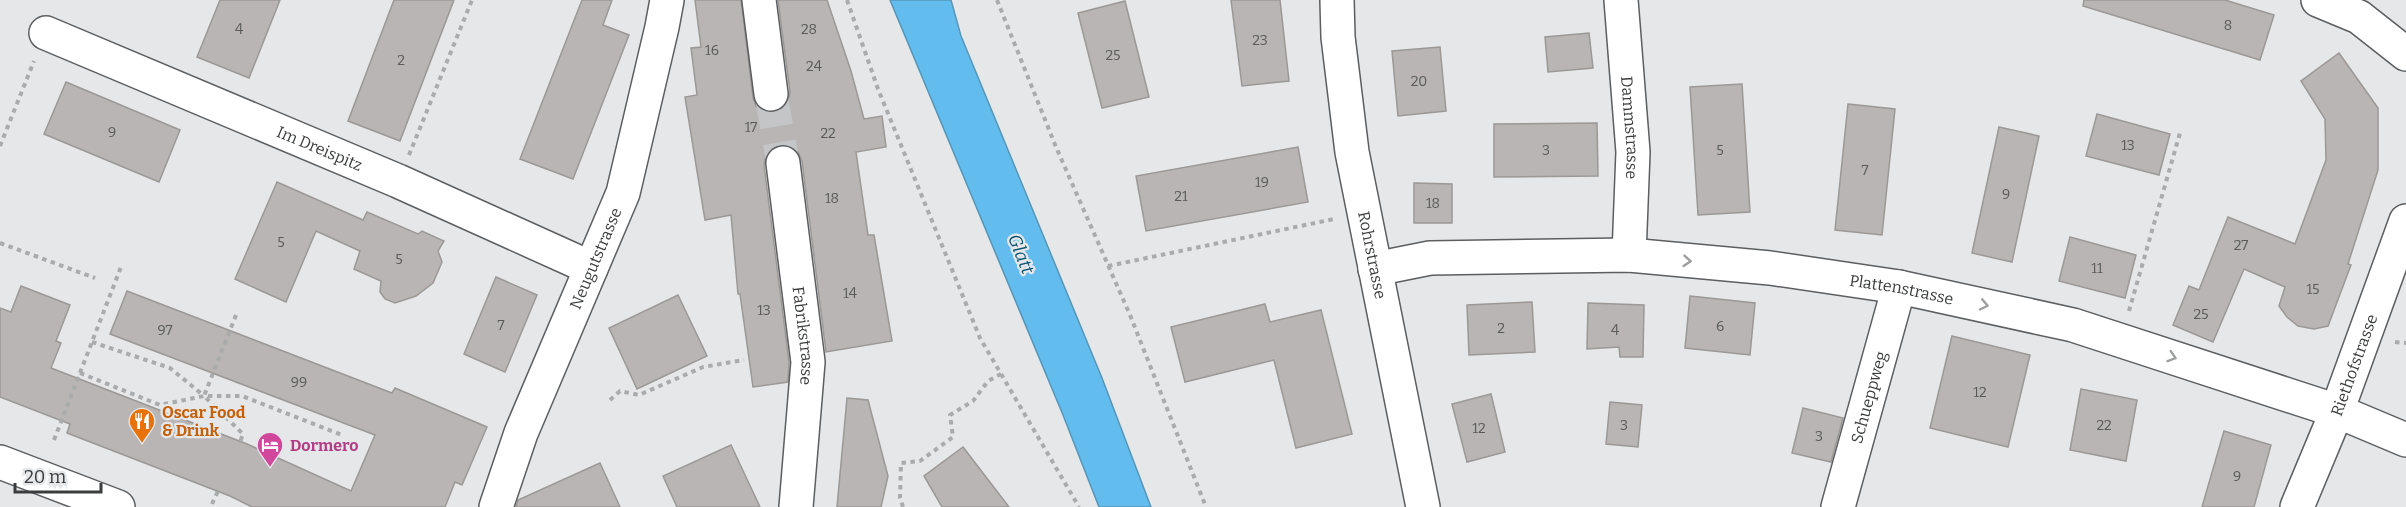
<svg xmlns="http://www.w3.org/2000/svg" width="2406" height="507" font-family="Bitter,serif">
  <rect width="100%" height="100%" fill="#e5e7e9"/>
  <polygon fill="#62bced" stroke="#5696b8" stroke-width="1.5" points="890,0 951,0 961,36 1102,378 1151,507 1099,507 1063,415"/>
  <g fill="#b8b5b4" stroke="#9b9896" stroke-width="1.5">
    <polygon points="220,0 280,0 249,78 197,57"/>
    <polygon points="394,0 454,0 400,141 348,121"/>
    <polygon points="582,0 612,0 603,25 629,35 573,179 520,159"/>
    <polygon points="695,0 741,0 753,97 756,106 763,111 773,113 783,109 788,101 790,92 778,0 827,0 851,71 864,119 882,116 886,147 856,152 868,235 874,235 892,341 826,352 802,161 798,152 791,146 780,145 771,148 766,155 764,165 789,362 788,382 753,387 740,294 738,294 731,215 705,220 685,97 697,95 691,48 701,47"/>
    <polygon points="1231,0 1280,0 1289,81 1242,86"/>
    <polygon points="2084,0 2225,0 2274,15 2260,60 2083,6"/>
    <polygon points="1125,1 1149,97 1102,108 1078,13"/>
    <polygon points="1589,33 1593,68 1548,72 1545,37"/>
    <polygon points="1440,47 1446,111 1398,116 1392,51"/>
    <polygon points="2339,53 2378,108 2378,170 2348,264 2351,265 2328,326 2314,329 2298,326 2287,317 2279,306 2285,287 2244,269 2213,342 2173,325 2189,286 2199,290 2228,217 2295,244 2326,160 2325,119 2301,81"/>
    <polygon points="66,82 180,130 159,182 44,134"/>
    <polygon points="1742,84 1750,212 1698,215 1690,87"/>
    <polygon points="1848,104 1895,109 1882,235 1835,230"/>
    <polygon points="2097,114 2170,134 2159,175 2086,156"/>
    <polygon points="1597,123 1598,176 1494,177 1494,124"/>
    <polygon points="1999,127 2039,136 2012,262 1972,253"/>
    <polygon points="1298,147 1308,202 1146,231 1136,176"/>
    <polygon points="277,182 363,220 367,212 418,234 422,231 444,241 438,251 442,262 433,283 416,296 395,303 385,299 380,292 381,281 354,269 360,251 316,231 286,302 235,279"/>
    <polygon points="1414,183 1452,184 1452,223 1414,223"/>
    <polygon points="2070,237 2136,255 2125,298 2059,281"/>
    <polygon points="496,277 537,295 505,372 464,354"/>
    <polygon points="21,286 70,305 56,341 61,343 51,368 247,444 351,491 375,435 110,334 127,291 392,393 395,388 487,427 462,485 455,482 445,507 252,507 230,496 67,433 70,424 0,397 0,308 11,312"/>
    <polygon points="678,295 707,356 637,389 609,328"/>
    <polygon points="1690,296 1755,303 1750,355 1685,348"/>
    <polygon points="1532,302 1535,352 1469,355 1467,305"/>
    <polygon points="1588,303 1644,305 1643,357 1620,357 1619,347 1587,349"/>
    <polygon points="1265,304 1270,322 1321,310 1352,434 1296,448 1274,360 1185,382 1171,327"/>
    <polygon points="1952,336 2030,355 2008,447 1930,428"/>
    <polygon points="2081,389 2137,400 2126,461 2070,450"/>
    <polygon points="1491,394 1505,452 1467,462 1452,404"/>
    <polygon points="847,398 868,400 888,476 881,507 837,507"/>
    <polygon points="1610,402 1642,405 1638,447 1606,444"/>
    <polygon points="1803,408 1843,418 1831,462 1792,453"/>
    <polygon points="2224,431 2271,445 2254,507 2202,507"/>
    <polygon points="731,445 760,507 677,507 663,476"/>
    <polygon points="963,447 1009,507 942,507 924,476"/>
    <polygon points="600,463 620,507 516,507 518,500"/>
  </g>
  <g fill="none" stroke-linecap="round" stroke-linejoin="round">
    <polyline stroke="#c3c5c7" stroke-width="33" stroke-dasharray="33 16" stroke-linecap="butt" points="771,94 783,163"/>
    <g stroke="#5c5e60" stroke-width="36">
      <g id="minor">
        <polyline points="759,0 771,94"/>
        <path id="s1" d="M1621,0l12,152 -4,103"/>
        <polyline points="2318,0 2359,17 2406,54"/>
        <path id="s2" d="M46,33l352,148 193,87"/>
        <path id="s3" d="M783,163l25,199 -12,145"/>
        <path id="s4" d="M1375,269l55,-11 199,-3 141,13 129,19 174,38 264,86 69,29"/>
        <path id="s5" d="M496,507l25,-74 102,-240 39,-166 5,-27"/>
        <path id="s6" d="M1838,507l61,-220"/>
        <path id="s7" d="M2297,507l40,-96 69,-190"/>
      </g>
    </g>
    <g stroke="#5c5e60" stroke-width="36">
      <g id="major">
        <path id="s8" d="M1337,0l1,37 14,115 71,355"/>
        <polyline points="0,462 118,507"/>
      </g>
    </g>
    <g stroke="#a9abac" stroke-width="4" stroke-dasharray="4.5 4.5" stroke-linecap="butt">
      <polyline points="847,0 878,89 980,338 1079,507"/>
      <polyline points="997,0 1056,147 1130,315 1206,507"/>
      <polyline points="0,146 34,61"/>
      <polyline points="409,155 472,0"/>
      <polyline points="0,243 95,278"/>
      <polyline points="1108,266 1334,219"/>
      <polyline points="2129,311 2180,133"/>
      <polyline points="236,315 204,396 243,434 240,442"/>
      <polyline points="92,342 170,368 203,395"/>
      <polyline points="2395,342 2406,343"/>
      <polyline points="80,373 160,405 204,396 242,396 342,435"/>
      <polyline points="610,400 620,391 639,395 703,367 744,360"/>
      <polyline points="54,440 121,267"/>
      <polyline points="212,504 218,491"/>
      <polyline points="903,507 900,498 901,463 920,461 953,437 950,415 973,401 988,381 1001,374"/>
    </g>
    <use href="#minor" stroke="#fff" stroke-width="33"/>
    <use href="#major" stroke="#fff" stroke-width="33"/>
  </g>
  <defs><path id="oneway-chevron" d="M-2-3.5L2.5 0L-2 3.5" fill="none" stroke-width="1.6" stroke-linecap="round" stroke-linejoin="round" transform="scale(1.5)"/></defs>
  <g stroke="#9d9e9e">
    <use href="#oneway-chevron" transform="translate(1687 261) rotate(5)"/>
    <use href="#oneway-chevron" transform="translate(1984 305) rotate(12)"/>
    <use href="#oneway-chevron" transform="translate(2172 357) rotate(18)"/>
  </g>
  <defs>
    <g id="restaurant-pin" transform="scale(1.35)"><path d="M0 17L-7.5 6A9.5 9.5 0 1 1 7.5 6Z" fill="#e8710a" stroke="#e5e7e9"/><path d="M-5-6h1v4h1v-4h1v4h1v-4h1v5L-1.5 .5V6h-2V.5L-5-1ZM5-6V6H3V1.5H1.5Q1.5-4 5-6Z" fill="#fff"/></g>
    <g id="hotel-pin" transform="scale(1.35)"><path d="M0 17L-7.5 6A9.5 9.5 0 1 1 7.5 6Z" fill="#d1479c" stroke="#e5e7e9"/><path d="M-6-4.5h1.5V1H6V5H4.5V3h-9V5H-6ZM-4 0a1.8 1.8 0 1 1 3.6 0ZM.5 0V-2.5h3Q6-2.5 6 0Z" fill="#fff"/></g>
  </defs>
  <g fill-rule="evenodd">
    <use href="#restaurant-pin" x="142" y="421"/>
    <use href="#hotel-pin" x="270" y="445"/>
  </g>
  <g text-anchor="middle" dominant-baseline="central" stroke-width="4.5" stroke-linejoin="round" paint-order="stroke">
    <g font-size="14" fill="#5a5a5b">
      <text x="2228" y="25">8</text>
      <text x="239" y="29">4</text>
      <text x="809" y="29">28</text>
      <text x="1260" y="40">23</text>
      <text x="712" y="50">16</text>
      <text x="1113" y="55">25</text>
      <text x="401" y="60">2</text>
      <text x="814" y="66">24</text>
      <text x="1419" y="81">20</text>
      <text x="751" y="127">17</text>
      <text x="112" y="132">9</text>
      <text x="828" y="133">22</text>
      <text x="2128" y="145">13</text>
      <text x="1546" y="150">3</text>
      <text x="1720" y="150">5</text>
      <text x="1865" y="170">7</text>
      <text x="1262" y="182">19</text>
      <text x="2006" y="194">9</text>
      <text x="1181" y="196">21</text>
      <text x="832" y="198">18</text>
      <text x="1433" y="203">18</text>
      <text x="281" y="242">5</text>
      <text x="2241" y="245">27</text>
      <text x="399" y="259">5</text>
      <text x="2097" y="268">11</text>
      <text x="2313" y="289">15</text>
      <text x="850" y="293">14</text>
      <text x="764" y="310">13</text>
      <text x="2201" y="314">25</text>
      <text x="501" y="325">7</text>
      <text x="1720" y="326">6</text>
      <text x="1501" y="328">2</text>
      <text x="165" y="330">97</text>
      <text x="1615" y="330">4</text>
      <text x="299" y="382">99</text>
      <text x="1980" y="392">12</text>
      <text x="1624" y="425">3</text>
      <text x="2104" y="425">22</text>
      <text x="1479" y="428">12</text>
      <text x="1819" y="436">3</text>
      <text x="2237" y="476">9</text>
    </g>
    <g font-size="16" fill="#3b3c3d" stroke="#e5e7e9">
      <text stroke="none"><textPath href="#s1" startOffset="128">Dammstrasse</textPath></text>
      <text stroke="none"><textPath href="#s2" startOffset="297">Im Dreispitz</textPath></text>
      <text stroke="none"><textPath href="#s8" startOffset="258">Rohrstrasse</textPath></text>
      <text stroke="none"><textPath href="#s5" startOffset="268">Neugutstrasse</textPath></text>
      <text stroke="none"><textPath href="#s4" startOffset="530">Plattenstrasse</textPath></text>
      <text stroke="none"><textPath href="#s3" startOffset="174">Fabrikstrasse</textPath></text>
      <text stroke="none"><textPath href="#s7" startOffset="153">Riethofstrasse</textPath></text>
      <text stroke="none"><textPath href="#s6" startOffset="114">Schueppweg</textPath></text>
    </g>
    <g font-size="16" font-weight="bold" fill="#c56008" stroke="#e5e7e9" text-anchor="start">
      <text x="162" y="412">Oscar Food<tspan x="162" dy="18">&amp; Drink</tspan></text>
    </g>
    <g font-size="16" font-weight="bold" fill="#b23c85" stroke="#e5e7e9" text-anchor="start">
      <text x="290" y="445">Dormero</text>
    </g>
    <g font-size="18" font-style="italic" fill="#055172" stroke="#e5e7e9">
      <text transform="translate(1021 254) rotate(68)">Glatt</text>
    </g>
  </g>
  <path d="M15 483v9h86v-9" fill="none" stroke="#3b3c3d" stroke-width="3"/>
  <text x="24" y="483" font-size="18" fill="#3b3c3d" stroke="#e5e7e9" stroke-width="4.5" paint-order="stroke">20 m</text>
</svg>
